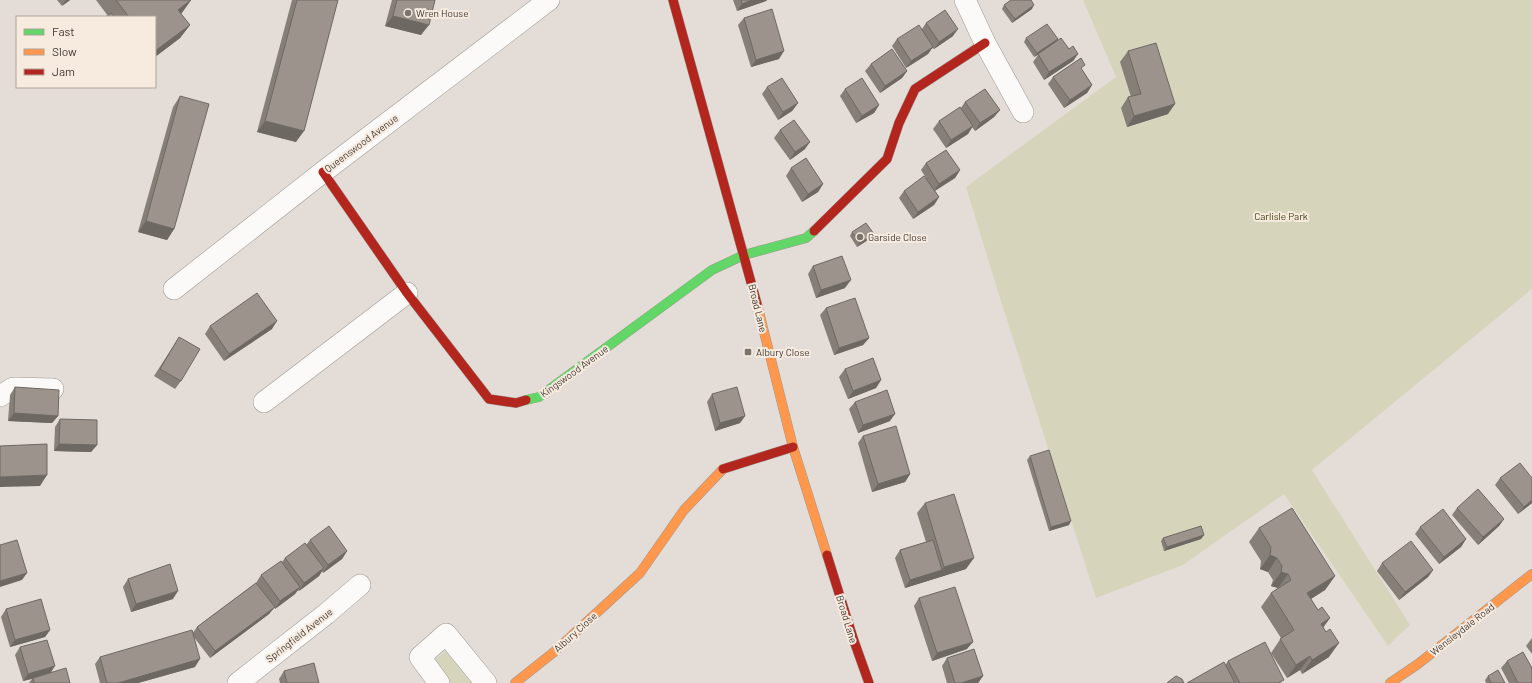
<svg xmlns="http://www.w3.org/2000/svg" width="1532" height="683" font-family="Barlow,sans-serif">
  <rect width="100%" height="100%" fill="#e4ddd7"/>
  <g fill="#d6d5bc">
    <polygon points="1083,0 1532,0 1532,289 1312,470 1410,625 1400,634 1388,646 1284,494 1183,565 1096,598 999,295 966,187 1116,77"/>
    <polygon points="446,651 471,683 449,683 433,661"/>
  </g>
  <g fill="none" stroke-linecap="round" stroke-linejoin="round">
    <g stroke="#9d9893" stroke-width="22">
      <g id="street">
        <polyline points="965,0 985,43 1023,112"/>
        <polyline points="174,289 323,172 549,0"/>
        <polyline points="0,396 13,388 53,389"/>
        <polyline points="264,402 407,293"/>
        <polyline points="238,683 326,614 360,585"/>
        <polyline points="439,683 420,657 446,634 486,683"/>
      </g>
    </g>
    <g stroke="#9d9893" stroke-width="10">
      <polyline id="fast" points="526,400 539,397 712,270 744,255 806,238 814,231"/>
    </g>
    <g stroke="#9d9893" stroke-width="10">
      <g id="slow">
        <polyline points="757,304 793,447 827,555"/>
        <polyline points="515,683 554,652 640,573 684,510 723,469"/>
        <polyline points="1390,683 1418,664 1532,574"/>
      </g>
    </g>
    <g stroke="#9d9893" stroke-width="10">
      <g id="jam">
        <polyline points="673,0 757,304"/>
        <polyline points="323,172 407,293 489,399 516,403 526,400"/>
        <polyline points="814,231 887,159 899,123 915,89 985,43"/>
        <polyline points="723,469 793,447"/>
        <polyline points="827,555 854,641 869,683"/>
      </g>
    </g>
    <use href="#street" stroke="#fbfaf9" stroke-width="21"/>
    <use href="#fast" stroke="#63d668" stroke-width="9"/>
    <use href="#slow" stroke="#ff974d" stroke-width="9"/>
    <use href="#jam" stroke="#b3261e" stroke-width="9"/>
  </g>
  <g fill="#867f78">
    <polygon points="57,0 70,0 62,6"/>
    <polygon points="96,0 191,0 181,14 190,25 180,38 155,57 155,17 106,17 108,16"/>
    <polygon points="292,0 338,0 296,142 257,132"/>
    <polygon points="392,0 435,0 421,35 385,26"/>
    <polygon points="733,0 767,0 766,1 737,11"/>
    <polygon points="1004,5 1032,9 1012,23 1002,9"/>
    <polygon points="744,18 779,59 751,67 738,25"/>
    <polygon points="926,23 953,36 934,49 932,48 928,54 906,68 892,46 897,39 922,29"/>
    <polygon points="1026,38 1058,39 1056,41 1069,49 1078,54 1073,61 1044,80 1033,62 1038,55 1034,57 1024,42"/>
    <polygon points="1128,51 1168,114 1127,127 1121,108 1128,97 1131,97 1120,62"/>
    <polygon points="871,64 907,71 902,78 880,93 865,71"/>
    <polygon points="1082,70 1092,85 1087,93 1064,108 1048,84 1053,77"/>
    <polygon points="767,87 798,103 792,111 778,120 762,94"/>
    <polygon points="845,89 879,105 874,113 856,123 840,96"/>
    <polygon points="180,96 174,229 167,240 138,232 173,107"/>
    <polygon points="965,102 1000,110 994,117 975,131 972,127 968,134 946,148 933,129 939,121 961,108"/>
    <polygon points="780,130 805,149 790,160 774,138"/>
    <polygon points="926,163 960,170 955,178 935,191 939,197 934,205 913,219 899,198 904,191 926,178 921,170"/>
    <polygon points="791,168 823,184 818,192 802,202 786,176"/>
    <polygon points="852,232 871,238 857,247 850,236"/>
    <polygon points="813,266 845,288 816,298 808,274"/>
    <polygon points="826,308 869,338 863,345 834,355 820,315"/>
    <polygon points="210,326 272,329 224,361 205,334"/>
    <polygon points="179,337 181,381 175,389 154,376"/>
    <polygon points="845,369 881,380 876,388 848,399 839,377"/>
    <polygon points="15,387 58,416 52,423 8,421 10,395"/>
    <polygon points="712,394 745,416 740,423 715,431 707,402"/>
    <polygon points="855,402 890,421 858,433 849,409"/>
    <polygon points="60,419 97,445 91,452 54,451 55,427"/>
    <polygon points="863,436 910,474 905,482 872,492 858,443"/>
    <polygon points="1030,456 1069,525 1049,531 1027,460"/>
    <polygon points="1500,478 1532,503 1518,514 1495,485"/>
    <polygon points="925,503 966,569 905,588 895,558 900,550 926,542 917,513"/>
    <polygon points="1457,508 1504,519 1499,526 1478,545 1452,515"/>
    <polygon points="1420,527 1466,539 1461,547 1439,564 1415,534"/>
    <polygon points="1259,528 1335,576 1325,590 1311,599 1318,610 1330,618 1323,627 1329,657 1302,674 1300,670 1287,678 1271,653 1281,638 1261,607 1271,593 1278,588 1271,586 1273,580 1268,572 1260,569 1261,561 1249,542"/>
    <polygon points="1204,535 1201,539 1164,551 1161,541 1163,538"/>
    <polygon points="310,540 347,551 342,559 323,573 322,571 319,576 299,591 298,590 295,594 275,609 274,607 269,614 210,658 193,636 195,667 138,683 100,683 95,664 100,657 192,634 197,627 256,583 261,575 282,562 285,558 306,545"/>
    <polygon points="1382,563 1433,570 1428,577 1399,600 1377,571"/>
    <polygon points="128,579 173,599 131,612 123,587"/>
    <polygon points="919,598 967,649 932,661 914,606"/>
    <polygon points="6,609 50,630 45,637 10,647 1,617"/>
    <polygon points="1532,638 1532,654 1526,646"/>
    <polygon points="20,647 50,673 70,683 29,683 32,679 23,681 15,655"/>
    <polygon points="947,658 983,676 978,683 947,683 942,666"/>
    <polygon points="1228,661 1282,683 1187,683 1226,664"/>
    <polygon points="1507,661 1532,683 1509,683 1501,668"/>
    <polygon points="284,671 319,683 280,683 279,679"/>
    <polygon points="1488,676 1505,683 1486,683 1485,680"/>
  </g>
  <g fill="#6d6862">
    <polygon points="66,0 70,0 62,6"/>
    <polygon points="191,0 181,14 178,10"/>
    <polygon points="752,0 767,0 766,1 737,11 742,4"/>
    <polygon points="1034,5 1032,9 1012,23 1015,19"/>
    <polygon points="393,16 429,25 421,35 385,26"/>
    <polygon points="190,25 180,38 155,57 155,51"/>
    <polygon points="958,29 953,36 934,49 939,42"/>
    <polygon points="1058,39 1055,43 1034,57 1037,53"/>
    <polygon points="933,47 928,54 906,68 911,61"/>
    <polygon points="784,51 779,59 751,67 756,60"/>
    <polygon points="1078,54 1073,61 1044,80 1049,72"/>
    <polygon points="907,71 902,78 880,93 885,86"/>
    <polygon points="1092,85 1087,93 1064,108 1070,100"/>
    <polygon points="798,103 792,111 778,120 783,112"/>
    <polygon points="1175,104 1168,114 1127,127 1134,116"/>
    <polygon points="879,105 874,113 856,123 862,116"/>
    <polygon points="1000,110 994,117 975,131 980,123"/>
    <polygon points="265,121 304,131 296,142 257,132"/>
    <polygon points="973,126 968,134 946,148 951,140"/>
    <polygon points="810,142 805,149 790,160 795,152"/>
    <polygon points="960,170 955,178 934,191 939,184"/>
    <polygon points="823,184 818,192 802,202 808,194"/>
    <polygon points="939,197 934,205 913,219 918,212"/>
    <polygon points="146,221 174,229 167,240 138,232"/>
    <polygon points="874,234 871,238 857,247 860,243"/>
    <polygon points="851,280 845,288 816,298 821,290"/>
    <polygon points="277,321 272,329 224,361 229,354"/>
    <polygon points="869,338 863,345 834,355 839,348"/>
    <polygon points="881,380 876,388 848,399 853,391"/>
    <polygon points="14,413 58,416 52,423 8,421"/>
    <polygon points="895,414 890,421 858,433 863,425"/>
    <polygon points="745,416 740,423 715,431 720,423"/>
    <polygon points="59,444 97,445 91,452 54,451"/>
    <polygon points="910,474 905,482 872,492 878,484"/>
    <polygon points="47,475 40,486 0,487 0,477"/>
    <polygon points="1532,500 1532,503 1518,514 1524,507"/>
    <polygon points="1504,519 1499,526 1478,545 1483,537"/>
    <polygon points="1071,521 1069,525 1049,531 1051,527"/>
    <polygon points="1204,535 1201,539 1164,551 1167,547"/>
    <polygon points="1466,539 1461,547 1439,564 1444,557"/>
    <polygon points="347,551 342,559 323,573 328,565"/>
    <polygon points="1270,555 1277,558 1268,572 1260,569"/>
    <polygon points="974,558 966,569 905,588 910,580 942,570 944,567"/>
    <polygon points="324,568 319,576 299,591 304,583"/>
    <polygon points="1433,570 1428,577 1399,600 1405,592"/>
    <polygon points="1281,572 1288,574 1278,588 1271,586"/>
    <polygon points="27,573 22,580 0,587 0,581"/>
    <polygon points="1335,576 1325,590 1298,607 1307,593"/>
    <polygon points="300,587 295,594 275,609 280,601"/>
    <polygon points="178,591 173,599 131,612 136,604"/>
    <polygon points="275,607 269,614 210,658 215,651"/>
    <polygon points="1330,618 1320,632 1321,624"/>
    <polygon points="50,630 45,637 10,647 15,640"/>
    <polygon points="973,642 967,649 932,661 937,653"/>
    <polygon points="1339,643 1329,657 1302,674 1312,660"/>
    <polygon points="1310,656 1300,670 1287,678 1296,665"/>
    <polygon points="200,659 195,667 138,683 118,683"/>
    <polygon points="55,666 50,674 23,681 28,674"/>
    <polygon points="983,676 978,683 961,683"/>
  </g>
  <g fill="#9c948c" stroke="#6d6862">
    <polygon points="116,0 191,0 178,10 190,25 155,51 155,17 129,17"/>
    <polygon points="297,0 338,0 304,131 265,121"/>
    <polygon points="397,0 435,0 429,25 393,16"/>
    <polygon points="741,0 752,0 742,4"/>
    <polygon points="1011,0 1031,0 1034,5 1015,19 1004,5"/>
    <polygon points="772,9 784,51 756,60 744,18"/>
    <polygon points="945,10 958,29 939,42 926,23"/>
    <polygon points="111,13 114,17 106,17"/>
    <polygon points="1047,24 1058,39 1037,53 1026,38"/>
    <polygon points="919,25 933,47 911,61 897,39"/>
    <polygon points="1061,38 1069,49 1073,46 1078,54 1049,72 1038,54"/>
    <polygon points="1156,43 1175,104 1134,116 1128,97 1141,94 1128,51"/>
    <polygon points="892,49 907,71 885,86 871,64"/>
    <polygon points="1081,58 1085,65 1081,68 1092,85 1070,100 1053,77"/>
    <polygon points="782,78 798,103 783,112 767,87"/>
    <polygon points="862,78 879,105 862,116 845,89"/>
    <polygon points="985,89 1000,110 980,123 965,102"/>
    <polygon points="180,96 209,104 174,229 146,221"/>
    <polygon points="960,107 973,126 951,140 939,121"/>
    <polygon points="794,120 810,142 795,152 780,130"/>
    <polygon points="946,150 960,170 939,184 926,163"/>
    <polygon points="806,158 823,184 808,194 791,168"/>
    <polygon points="924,176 939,197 918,212 904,191"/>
    <polygon points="866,223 874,234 860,243 852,232"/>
    <polygon points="842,256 851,280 821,290 813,266"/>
    <polygon points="257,293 277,321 229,354 210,326"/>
    <polygon points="855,298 869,338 839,348 826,308"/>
    <polygon points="179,337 200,349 181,381 160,369"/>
    <polygon points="873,358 881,380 853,391 845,369"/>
    <polygon points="15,387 59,390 58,416 14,413"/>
    <polygon points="737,387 745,416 720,423 712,394"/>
    <polygon points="887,390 895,414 863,425 855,402"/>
    <polygon points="60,419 97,420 97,445 59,444"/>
    <polygon points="896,426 910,474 878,484 863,436"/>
    <polygon points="47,444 47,475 0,477 0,446"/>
    <polygon points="1049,450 1071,521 1051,527 1030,456"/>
    <polygon points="1520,463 1532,478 1532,500 1524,507 1500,478"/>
    <polygon points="1478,489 1504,519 1483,537 1457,508"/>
    <polygon points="954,494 974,558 944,567 925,503"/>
    <polygon points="1292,508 1335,576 1307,593 1318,610 1322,607 1330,618 1321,624 1326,632 1330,629 1339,643 1312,660 1310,656 1296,665 1280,639 1294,630 1271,593 1291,580 1288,574 1281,572 1282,566 1277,558 1270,555 1271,547 1259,528"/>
    <polygon points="1443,509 1466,539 1444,557 1420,527"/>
    <polygon points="329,526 347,551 328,565 310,540"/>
    <polygon points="1201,526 1204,535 1167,547 1163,538"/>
    <polygon points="17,540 27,573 0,581 0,545"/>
    <polygon points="933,540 942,570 910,580 900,550"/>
    <polygon points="1411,541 1433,570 1405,592 1382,563"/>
    <polygon points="305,543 324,568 304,583 285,558"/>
    <polygon points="281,561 300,587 280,601 261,575"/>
    <polygon points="170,564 178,591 136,604 128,579"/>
    <polygon points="256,583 275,607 215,651 197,627"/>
    <polygon points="955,587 973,642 937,653 919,598"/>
    <polygon points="41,599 50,630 15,640 6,609"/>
    <polygon points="192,630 200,659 118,683 107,683 100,657"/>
    <polygon points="47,640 55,666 28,674 20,647"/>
    <polygon points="1265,642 1284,680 1278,683 1240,683 1228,661"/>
    <polygon points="974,649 983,676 961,683 955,683 947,658"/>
    <polygon points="1523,652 1532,668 1532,683 1518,683 1507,661"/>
    <polygon points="1224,662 1235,683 1187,683"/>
    <polygon points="314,663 319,683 287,683 284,671"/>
    <polygon points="66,668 70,683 34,683 33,678"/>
    <polygon points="1498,670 1505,683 1491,683 1488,676"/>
    <polygon points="1176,676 1182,679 1184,683 1167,683 1168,682"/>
  </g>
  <g fill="#7a746f" stroke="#f7eade" stroke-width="1.5">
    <circle cx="408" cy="13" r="4"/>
    <circle cx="860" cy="237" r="4"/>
    <rect x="744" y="348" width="8" height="8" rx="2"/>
  </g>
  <g text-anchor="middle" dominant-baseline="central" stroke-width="4" stroke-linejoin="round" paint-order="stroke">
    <g font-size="10" fill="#413b37" stroke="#f7eade" text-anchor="start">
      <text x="416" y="13">Wren House</text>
      <text x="868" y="237">Garside Close</text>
      <text x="756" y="352">Albury Close</text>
    </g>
    <g font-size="10" fill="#413b37" stroke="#f7eade">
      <text transform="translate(361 143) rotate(-37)">Queenswood Avenue</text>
      <text transform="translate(758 308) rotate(76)">Broad Lane</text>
      <text transform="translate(574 371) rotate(-36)">Kingswood Avenue</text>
      <text transform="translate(847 619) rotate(73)">Broad Lane</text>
      <text transform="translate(1462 629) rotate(-38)">Wensleydale Road</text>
      <text transform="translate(575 632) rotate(-42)">Albury Close</text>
      <text transform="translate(299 635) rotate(-38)">Springfield Avenue</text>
    </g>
    <g font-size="10" fill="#3e4110" stroke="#f7eade">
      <text x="1281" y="216">Carlisle Park</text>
    </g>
  </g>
  <rect x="16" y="16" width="140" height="72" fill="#f7eade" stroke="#aea49b"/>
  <rect x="24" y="29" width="20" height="6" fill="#63d668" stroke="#aea49b"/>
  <text x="52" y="36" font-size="12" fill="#413b37">Fast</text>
  <rect x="24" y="49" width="20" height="6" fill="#ff974d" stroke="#aea49b"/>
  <text x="52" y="56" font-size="12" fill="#413b37">Slow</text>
  <rect x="24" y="69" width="20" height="6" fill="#b3261e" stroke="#aea49b"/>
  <text x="52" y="76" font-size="12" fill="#413b37">Jam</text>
</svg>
